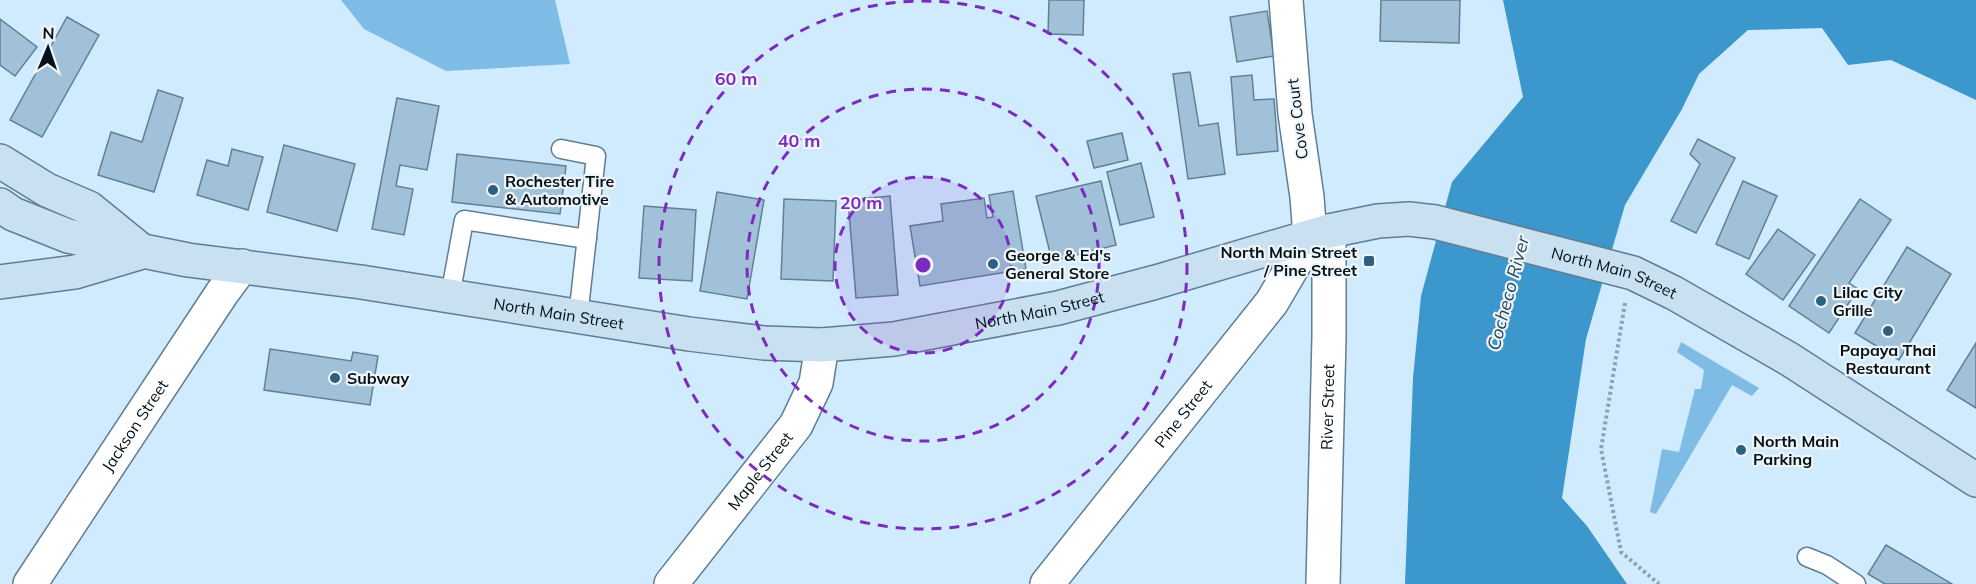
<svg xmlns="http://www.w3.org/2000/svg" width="1976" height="584" font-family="Mulish,sans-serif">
  <rect width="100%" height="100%" fill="#d0ebfe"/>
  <g fill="#7ebce5">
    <polygon points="341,0 555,0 570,64 446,71 364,29"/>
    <polygon points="1681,342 1759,388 1752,396 1732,385 1656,514 1650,512 1662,449 1679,452 1695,389 1701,389 1704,370 1677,352"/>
  </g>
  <polygon fill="#3c97cc" points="1503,0 1976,0 1976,100 1891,60 1848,65 1822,28 1748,30 1699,74 1682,109 1625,205 1586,339 1562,498 1587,526 1627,584 1405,584 1413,378 1421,296 1452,182 1523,97"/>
  <g fill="#a0c1d8" stroke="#618096" stroke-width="1.5">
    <polygon points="1049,0 1084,0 1083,35 1048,34"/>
    <polygon points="1381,0 1460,0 1459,43 1380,41"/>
    <polygon points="1267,11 1274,56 1237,62 1230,17"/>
    <polygon points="67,17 99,35 42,137 10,120"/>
    <polygon points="0,19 37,47 15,76 0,65"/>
    <polygon points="1190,72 1199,126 1218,123 1225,174 1188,179 1173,74"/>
    <polygon points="1252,75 1254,100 1274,99 1278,151 1237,155 1231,77"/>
    <polygon points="158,90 183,98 154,192 98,175 111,132 142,142"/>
    <polygon points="397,98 439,106 427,170 400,165 396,186 413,189 404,235 372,229"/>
    <polygon points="1122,133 1128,160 1094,168 1087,141"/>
    <polygon points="1698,139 1735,158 1696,233 1671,221 1700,164 1690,154"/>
    <polygon points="284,145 355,164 337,231 267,212"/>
    <polygon points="232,149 263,157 248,210 197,195 207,160 228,166"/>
    <polygon points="457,154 566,166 560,214 452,202"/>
    <polygon points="1141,163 1154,217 1120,225 1107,172"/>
    <polygon points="1101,181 1116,245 1052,261 1036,196"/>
    <polygon points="1743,181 1777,196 1749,259 1716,244"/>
    <polygon points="1013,191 1026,269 920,286 910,226 943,221 941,204 984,198 987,218 993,217 989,195"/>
    <polygon points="717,192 764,200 747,299 700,291"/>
    <polygon points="890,196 898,295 856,298 848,200"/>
    <polygon points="784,199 836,201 833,281 781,279"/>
    <polygon points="1860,199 1891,220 1849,283 1858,289 1829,333 1789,306"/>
    <polygon points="644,206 696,210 692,281 639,278"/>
    <polygon points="1778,229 1815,255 1783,300 1746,274"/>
    <polygon points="1907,247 1951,274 1899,360 1855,333"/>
    <polygon points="1976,343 1976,408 1947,390"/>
    <polygon points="270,349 351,361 353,352 378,356 370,405 264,390"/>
    <polygon points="1886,545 1952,584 1885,584 1868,574"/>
  </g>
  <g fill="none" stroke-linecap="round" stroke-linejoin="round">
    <g stroke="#5f7e94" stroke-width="21">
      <g id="lane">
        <polyline points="561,149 596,156 578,317"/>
        <polyline points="450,296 464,220 587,239"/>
        <polyline points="1807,557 1827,565 1856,584"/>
      </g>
    </g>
    <g stroke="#5f7e94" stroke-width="36">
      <g id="street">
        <path id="s1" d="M30,584l192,-291 20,-27"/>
        <path id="s2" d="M671,584l125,-159 20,-42 6,-38"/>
        <path id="s3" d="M1047,584l225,-282 38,-65 -3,-40 -12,-83 -9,-114"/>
        <path id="s4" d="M1323,584l6,-247v-106"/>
      </g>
    </g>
    <g stroke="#5f7e94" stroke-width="36">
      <g id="secondary">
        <polyline points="0,161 47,190 89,208 137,247"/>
        <path id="s5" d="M0,205l13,9 55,22 120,24 173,22 328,52 75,9 58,2 72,-6 164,-31 98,-26 173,-51 49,-10 31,-2 26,3 198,51 41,20 115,66 187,121"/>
        <polyline points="0,282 75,272 139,253"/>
      </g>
    </g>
    <polyline stroke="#8ca2b1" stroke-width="4" stroke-dasharray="3 3" stroke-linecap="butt" points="1625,303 1601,449 1621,552 1659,584"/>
    <use href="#lane" stroke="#fff" stroke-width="18"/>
    <use href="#street" stroke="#fff" stroke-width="33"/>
    <use href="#secondary" stroke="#c8e0f0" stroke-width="33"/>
  </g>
  <circle cx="923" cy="265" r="88" fill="#7b2cbf" fill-opacity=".12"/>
  <g fill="none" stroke="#7b2cbf" stroke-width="3" stroke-dasharray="10 8">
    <circle cx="923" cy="265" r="88"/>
    <circle cx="923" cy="265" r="176"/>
    <circle cx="923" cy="265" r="264"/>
  </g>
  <g fill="#30607f" stroke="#eef5f9" stroke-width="2">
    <circle cx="493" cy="190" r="6"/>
    <rect x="1363" y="255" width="12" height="12" rx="3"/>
    <circle cx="993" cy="264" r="6"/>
    <circle cx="1821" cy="301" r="6"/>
    <circle cx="1888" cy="331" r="6"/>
    <circle cx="335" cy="378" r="6"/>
    <circle cx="1741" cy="450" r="6"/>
  </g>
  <g text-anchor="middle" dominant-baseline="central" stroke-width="4.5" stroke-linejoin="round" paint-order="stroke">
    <g font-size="16" fill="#051119" stroke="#eef5f9">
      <text transform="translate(1297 119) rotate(-97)">Cove Court</text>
      <text stroke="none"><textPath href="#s5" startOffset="1652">North Main Street</textPath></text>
      <text stroke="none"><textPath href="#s5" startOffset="1058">North Main Street</textPath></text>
      <text stroke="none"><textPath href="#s5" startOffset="572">North Main Street</textPath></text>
      <text stroke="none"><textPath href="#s4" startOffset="177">River Street</textPath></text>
      <text stroke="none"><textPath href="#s3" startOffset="218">Pine Street</textPath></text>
      <text stroke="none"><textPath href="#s1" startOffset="190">Jackson Street</textPath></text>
      <text stroke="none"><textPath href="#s2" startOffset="144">Maple Street</textPath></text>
    </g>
    <g font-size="16" font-weight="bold" fill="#051119" stroke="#eef5f9" text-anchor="start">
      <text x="505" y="181">Rochester Tire<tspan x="505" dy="18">&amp; Automotive</tspan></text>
      <text x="1357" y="252" text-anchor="end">North Main Street<tspan x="1357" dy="18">/ Pine Street</tspan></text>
      <text x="1005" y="255">George &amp; Ed's<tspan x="1005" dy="18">General Store</tspan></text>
      <text x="1833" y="292">Lilac City<tspan x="1833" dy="18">Grille</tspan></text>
      <text x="1888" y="350" text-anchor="middle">Papaya Thai<tspan x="1888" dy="18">Restaurant</tspan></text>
      <text x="347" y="378">Subway</text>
      <text x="1753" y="441">North Main<tspan x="1753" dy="18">Parking</tspan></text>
    </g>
    <g font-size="18" font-style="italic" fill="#22475f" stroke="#eef5f9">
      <text transform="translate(1508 293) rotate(-75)">Cocheco River</text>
    </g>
  </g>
  <circle cx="923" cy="265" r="9" fill="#7b2cbf" stroke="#eef5f9" stroke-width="3"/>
  <g font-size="18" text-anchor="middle" font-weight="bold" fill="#7b2cbf" stroke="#eef5f9" stroke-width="4.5" stroke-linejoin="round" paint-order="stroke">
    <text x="736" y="85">60 m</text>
    <text x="799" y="147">40 m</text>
    <text x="861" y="209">20 m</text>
  </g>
  <g transform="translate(48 48) rotate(2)" stroke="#eef5f9" stroke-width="4.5" paint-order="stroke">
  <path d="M0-4.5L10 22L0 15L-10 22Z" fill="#051119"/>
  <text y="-9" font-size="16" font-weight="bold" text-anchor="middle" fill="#051119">N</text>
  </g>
</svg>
